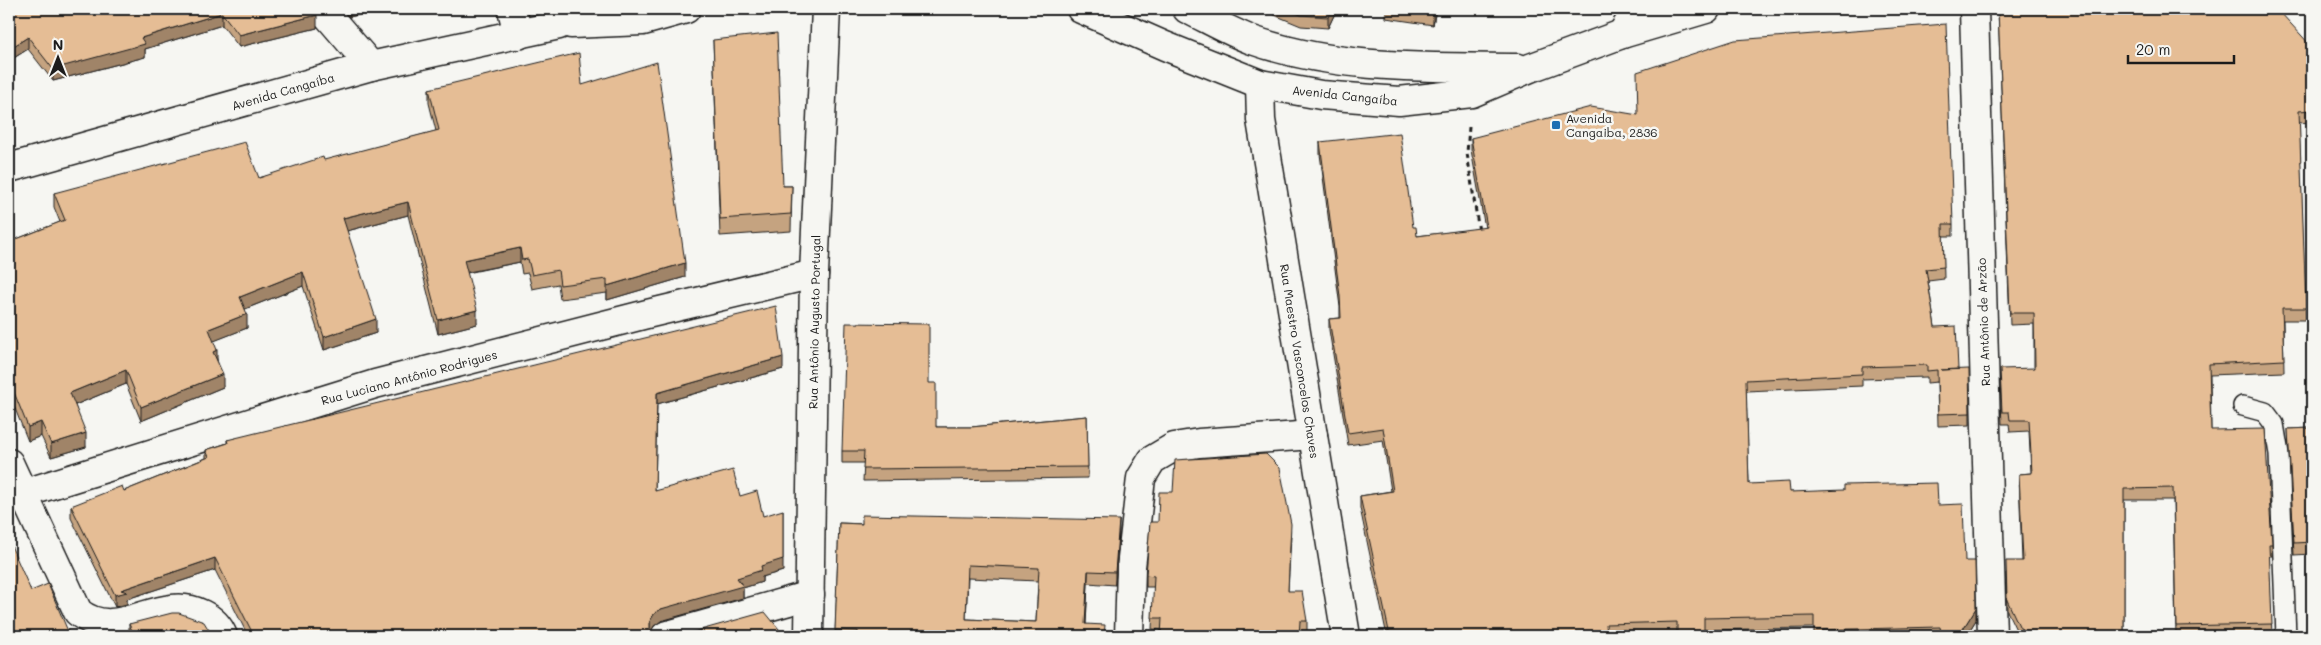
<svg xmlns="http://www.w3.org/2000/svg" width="2321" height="645" font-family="Mali,sans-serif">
  <rect width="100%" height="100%" fill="#f6f6f2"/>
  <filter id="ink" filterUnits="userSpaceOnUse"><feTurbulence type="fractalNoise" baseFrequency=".02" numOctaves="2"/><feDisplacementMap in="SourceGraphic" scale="10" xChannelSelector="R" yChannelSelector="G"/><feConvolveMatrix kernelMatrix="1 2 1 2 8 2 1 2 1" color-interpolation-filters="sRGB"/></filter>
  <g filter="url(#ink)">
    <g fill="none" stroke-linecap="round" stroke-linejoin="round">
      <g stroke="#1c1c1c" stroke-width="22">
        <polyline id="lane" points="2243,406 2265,412 2274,424 2279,454 2286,636"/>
      </g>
      <g stroke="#1c1c1c" stroke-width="31">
        <g id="street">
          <polyline points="322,9 371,66"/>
          <polyline points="512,9 518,35"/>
          <polyline points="1974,9 1992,636"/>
          <polyline points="1622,34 1637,9"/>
          <polyline points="1260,84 1261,120 1346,636"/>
          <path d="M9,463l69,149c41,33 80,-20 124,2 10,5 17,12 21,22"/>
          <polyline points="9,498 375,384 647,314 814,274"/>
          <polyline points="665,636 810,595"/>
          <polyline points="809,636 814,274 826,9"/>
          <polyline points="1129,636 1131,567 1141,478 1152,460 1174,447 1199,443 1313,435"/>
        </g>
      </g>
      <g stroke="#1c1c1c" stroke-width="31">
        <g id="secondary">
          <polyline points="1081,9 1165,46 1260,84 1321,95 1399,101 1472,93 1530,68 1622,34 1706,9"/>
          <path d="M1187,9c21,10 43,23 65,31 85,30 177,27 266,28"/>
          <polyline points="571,24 643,21 686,9"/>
          <polyline points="9,168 371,66 559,25 596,9"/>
        </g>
      </g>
      <polyline stroke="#1c1c1c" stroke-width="3" stroke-dasharray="5 4" stroke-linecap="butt" points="1469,127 1467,153 1479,232"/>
      <use href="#lane" stroke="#f6f6f2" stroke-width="19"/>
      <use href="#street" stroke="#f6f6f2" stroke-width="28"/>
      <use href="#secondary" stroke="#f6f6f2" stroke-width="28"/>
    </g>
    <g fill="#c5a380" stroke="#1c1c1c" fill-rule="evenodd">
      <polygon points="9,9 313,9 317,28 239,47 222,25 145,49 145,57 53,81 28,49 9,61"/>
      <polygon points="342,9 384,9 349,17"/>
      <polygon points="1260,9 1337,9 1328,28 1301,26"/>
      <polygon points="1386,9 1436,9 1433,25 1386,18"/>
      <polygon points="1998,9 2258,9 2312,47 2312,122 2299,123 2306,320 2283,320 2284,372 2210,375 2211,430 2272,544 2272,556 2269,556 2272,636 2176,636 2173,500 2124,500 2124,636 2019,636 2007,611 2006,573 2022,561 2019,474 2031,473 2029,431 2010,432 2009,424 2002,424 2000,381 2034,368 2034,324 2010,325"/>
      <polygon points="713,40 783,186 792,186 791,231 720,236"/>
      <polygon points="582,85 685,277 607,300 607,293 560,299 558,284 532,289 528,273 522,274 520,262 467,273 477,324 438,334 408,215 347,231 376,333 324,350 303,286 245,309 247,328 213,341 223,387 141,421 126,384 75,405 86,447 51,457 41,436 28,441 9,394 9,242 60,222 54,207 54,193 259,178 436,131 429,103 429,89"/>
      <polygon points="1471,138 1953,224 1953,236 1943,236 1944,279 1928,281 1935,327 1958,370 1970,413 1970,425 1938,426 1937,382 1927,383 1927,377 1862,379 1862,386 1746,391 1749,484 1790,492 1938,505 1965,561 1976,620 1966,636 1814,636 1814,628 1704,630 1704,636 1677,636 1677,634 1607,636 1387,636 1360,508 1360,496 1391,491 1383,440 1348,445 1329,330 1329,319 1340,318 1340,307 1320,154 1320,142 1413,227 1417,236 1485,228 1471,150"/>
      <polygon points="783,369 657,404 655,491 740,496 763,516 783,571 762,577 762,582 743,588 743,598 661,621 654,626 651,630 654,635 656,636 248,636 215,570 127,599 127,604 115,607 71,518 71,506 124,491 206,458 206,450 227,443 227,440"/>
      <polygon points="929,383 936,427 971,427 1087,416 1088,478 863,481 864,463 842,463 842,451"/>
      <polygon points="2312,428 2312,554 2294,555 2288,429"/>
      <path d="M839,523l280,10 -4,52 -27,-2 -2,41 19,12h-270zM968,578l70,3 -2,41 -70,-3z"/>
      <polygon points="1291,536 1288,591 1307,621 1307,632 1300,632 1300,636 1161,636 1161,630 1152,629 1154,587 1146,587 1146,575"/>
      <polygon points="129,624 210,636 129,635"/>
    </g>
    <g fill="#a08468" stroke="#1c1c1c">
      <polygon points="349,9 384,9 349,17"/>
      <polygon points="1332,9 1337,9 1328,28 1328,17"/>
      <polygon points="1434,9 1436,9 1433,25 1433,13"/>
      <polygon points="222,13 222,25 145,49 145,57 53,81 53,69 141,38"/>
      <polygon points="317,15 317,28 239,47 239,35"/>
      <polygon points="28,37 28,49 9,61 9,49"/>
      <polygon points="408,202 408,215 343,232 343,218"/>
      <polygon points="520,248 520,262 464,273 464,260"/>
      <polygon points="685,263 685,277 607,300 607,286"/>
      <polygon points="303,272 303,286 240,311 240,297"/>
      <polygon points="477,310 477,324 438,334 438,320"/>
      <polygon points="247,314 247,328 209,343 209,329"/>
      <polygon points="376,319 376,333 324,350 324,337"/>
      <polygon points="217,350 217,364 213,352"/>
      <polygon points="783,357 783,369 657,404 657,393"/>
      <polygon points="126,370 126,384 70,407 70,393"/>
      <polygon points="223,374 223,387 141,421 141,407"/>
      <polygon points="41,422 41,436 28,441 28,427"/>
      <polygon points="86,433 86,447 51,457 51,444"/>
      <polygon points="783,510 783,571 762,577 762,582 743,588 743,598 661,621 654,626 650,633 650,621 654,614 661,609 737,578 761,566"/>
      <polygon points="1119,520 1119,533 1115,585 1115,572"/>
      <polygon points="215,558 215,570 127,599 127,604 115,607 115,595 121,590"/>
      <polygon points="1088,571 1088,583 1085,636 1085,624"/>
      <polygon points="1976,608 1976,620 1966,636 1961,636 1961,632"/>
      <polygon points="210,632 210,636 198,636"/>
    </g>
    <g fill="#e5bd95" stroke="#1c1c1c" fill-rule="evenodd">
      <polygon points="9,9 313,9 317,15 239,35 222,13 141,38 145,44 53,69 28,37 9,49"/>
      <polygon points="1287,9 1332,9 1328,17 1301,15"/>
      <polygon points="1404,9 1434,9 1433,13"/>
      <polygon points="1998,9 2258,9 2280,12 2312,47 2312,110 2299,111 2306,308 2282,308 2284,360 2209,364 2211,430 2265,429 2272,544 2269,544 2272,624 2176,626 2173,488 2124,489 2124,636 2036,636 2020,628 2007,600 2006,561 2023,561 2019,474 2032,473 2029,420 2010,420 2009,412 2002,412 2000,369 2035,368 2034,313 2010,313"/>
      <polygon points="1946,24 1953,224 1943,224 1944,267 1926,269 1935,327 1956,326 1958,369 1941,370 1969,369 1970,413 1938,414 1937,370 1927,371 1927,365 1862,367 1862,374 1746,380 1749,484 1789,482 1790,492 1844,490 1844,485 1937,483 1938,505 1963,504 1965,561 1975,561 1976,608 1961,632 1941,633 1940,627 1814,630 1814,616 1704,618 1704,636 1677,636 1677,622 1606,624 1607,636 1390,636 1360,496 1393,491 1383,428 1348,433 1329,319 1341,318 1340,296 1320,142 1400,133 1413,227 1416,227 1417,236 1487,227 1471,138 1591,107 1638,115 1637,72 1735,40"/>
      <polygon points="777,33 783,186 792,186 791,214 720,219 713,40"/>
      <polygon points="579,53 582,85 657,62 685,263 607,286 607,279 560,285 558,270 532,275 528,259 522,260 520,248 464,260 477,310 438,320 408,202 343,218 376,319 324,337 303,272 240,297 247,314 209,329 217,350 213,352 223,374 141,407 126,370 70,393 86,433 51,444 41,422 28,427 9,380 9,242 65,220 54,193 245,142 259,178 323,157 324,160 439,130 429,89"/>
      <polygon points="776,306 783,357 657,393 655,491 733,470 740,496 757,491 763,516 783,510 783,559 761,566 762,570 737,578 743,586 661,609 654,614 650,621 650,629 654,635 656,636 254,636 215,558 121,590 127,592 115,595 71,506 122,486 124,491 209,457 206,450 228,443 227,440"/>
      <polygon points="846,323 929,324 929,383 936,383 936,427 971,427 1087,416 1088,467 863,469 864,451 842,451"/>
      <polygon points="2312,428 2312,542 2294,543 2288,429"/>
      <polygon points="1266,454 1280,468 1291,524 1288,591 1302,591 1307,621 1300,621 1299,636 1161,636 1162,618 1152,618 1154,576 1146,575 1150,522 1158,522 1159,492 1173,492 1175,460"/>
      <path d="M862,515l257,5 -4,52 -27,-1 -3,53 20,1 -1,11h-246v-5l-23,-1 4,-107 23,1zM968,565l71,3 -3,54 -70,-3z"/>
      <polygon points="9,541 31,591 48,584 70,636 9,636"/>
      <polygon points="765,612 779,629 779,636 679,636"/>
      <polygon points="172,613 179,613 204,622 210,632 198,636 125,636 133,633 129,624"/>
    </g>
  </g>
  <rect fill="#1f6fb2" stroke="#f6f6f2" stroke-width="2" x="1551" y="120" width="10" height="10" rx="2.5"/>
  <g text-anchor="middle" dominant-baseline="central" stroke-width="5" stroke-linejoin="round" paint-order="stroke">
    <g font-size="12" fill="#1c1c1c" stroke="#f6f6f2">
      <text transform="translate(283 91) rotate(-16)">Avenida Cangaíba</text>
      <text transform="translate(1345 95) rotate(6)">Avenida Cangaíba</text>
      <text transform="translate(814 322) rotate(-89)">Rua Antônio Augusto Portugal</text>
      <text transform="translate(1983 322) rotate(-92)">Rua Antônio de Arzão</text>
      <text transform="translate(1300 361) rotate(81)">Rua Maestro Vasconcelos Chaves</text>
      <text transform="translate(409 377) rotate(-15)">Rua Luciano Antônio Rodrigues</text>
    </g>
    <g font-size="12" fill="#1c1c1c" stroke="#f6f6f2" text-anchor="start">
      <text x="1566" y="118">Avenida<tspan x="1566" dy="14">Cangaiba, 2836</tspan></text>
    </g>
  </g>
  <rect width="2321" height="645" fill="none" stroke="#f6f6f2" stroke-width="30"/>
  <rect x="15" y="15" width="2291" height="615" fill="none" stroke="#1c1c1c" stroke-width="2" filter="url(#ink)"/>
  <g transform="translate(58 58)" stroke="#f6f6f2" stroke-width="4" paint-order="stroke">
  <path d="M0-4L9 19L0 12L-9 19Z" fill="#1c1c1c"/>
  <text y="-8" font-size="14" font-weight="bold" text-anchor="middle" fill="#1c1c1c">N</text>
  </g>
  <path d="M2128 55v8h106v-8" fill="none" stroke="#1c1c1c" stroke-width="2.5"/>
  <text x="2136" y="55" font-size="15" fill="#1c1c1c" stroke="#f6f6f2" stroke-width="4" paint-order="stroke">20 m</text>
</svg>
